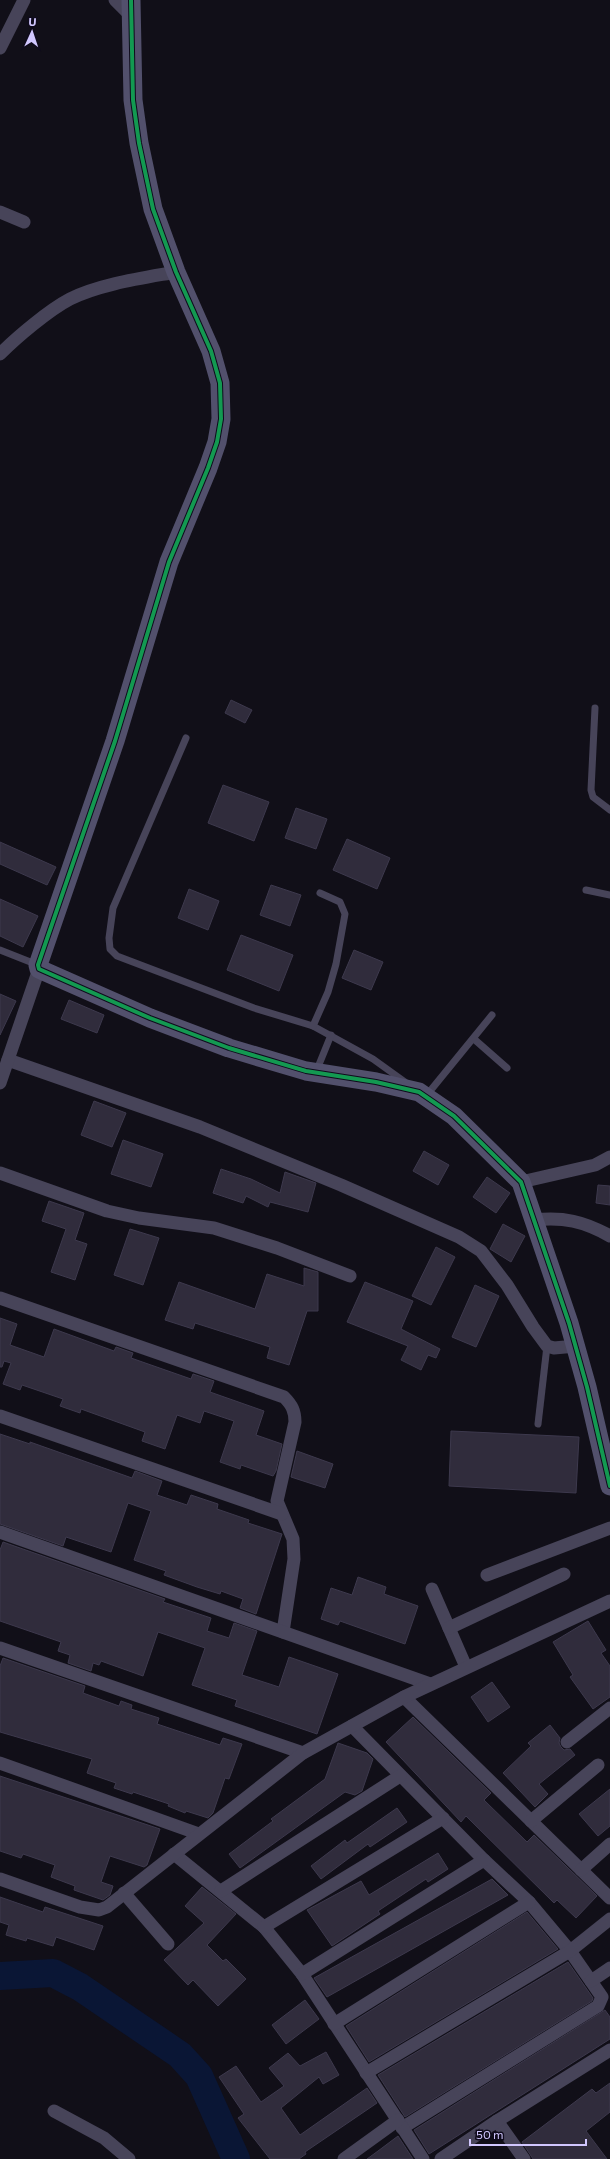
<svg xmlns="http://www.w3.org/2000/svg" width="610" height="2159" font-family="Commissioner,sans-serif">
  <rect width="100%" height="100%" fill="#110f18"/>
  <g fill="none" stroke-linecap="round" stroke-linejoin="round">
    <polyline stroke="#0a1635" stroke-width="28" points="0,1976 53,1973 80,1987 180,2055 199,2076 236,2159"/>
  </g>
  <g fill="#302c3c" stroke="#3d394d">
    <polygon points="231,700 252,710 245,723 225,713"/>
    <polygon points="223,785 269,802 254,841 208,823"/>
    <polygon points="296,808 327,819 316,849 285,838"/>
    <polygon points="347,839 390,858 377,889 333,870"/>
    <polygon points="0,842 56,867 47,885 0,864"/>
    <polygon points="271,885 301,895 290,926 260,915"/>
    <polygon points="189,889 219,901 208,930 178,918"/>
    <polygon points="0,899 38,916 23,947 0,936"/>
    <polygon points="241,935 293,955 279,991 227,970"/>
    <polygon points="354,950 383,962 371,990 342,978"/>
    <polygon points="0,994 16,1001 0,1035"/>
    <polygon points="69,1000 104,1015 97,1033 61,1019"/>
    <polygon points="94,1101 126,1113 112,1147 81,1135"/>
    <polygon points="123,1140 163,1154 151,1187 111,1174"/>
    <polygon points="424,1151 449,1165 438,1185 413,1171"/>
    <polygon points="221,1169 251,1179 280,1193 285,1172 316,1183 308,1212 270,1202 268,1207 246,1196 243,1203 213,1193"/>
    <polygon points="487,1177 510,1193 496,1213 473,1197"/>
    <polygon points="598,1185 610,1186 610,1205 596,1203"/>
    <polygon points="49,1201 84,1213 75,1240 87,1244 75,1280 51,1272 66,1229 42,1221"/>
    <polygon points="503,1224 525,1236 511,1262 490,1249"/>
    <polygon points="130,1229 159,1238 143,1285 114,1275"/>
    <polygon points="436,1247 455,1257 431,1305 412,1296"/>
    <polygon points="304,1268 318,1272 318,1311 307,1311 289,1365 267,1358 270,1347 195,1323 193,1329 165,1320 179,1282 255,1309 267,1274 304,1286"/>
    <polygon points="365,1282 413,1301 401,1329 440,1349 436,1358 428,1355 421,1370 401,1360 408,1346 347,1322"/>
    <polygon points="475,1285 499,1296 476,1347 452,1337"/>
    <polygon points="0,1318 17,1324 10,1345 44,1357 54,1329 114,1351 116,1347 133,1353 131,1358 191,1379 193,1374 214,1381 210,1392 264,1411 256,1435 282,1444 276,1471 273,1476 241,1465 240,1469 220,1462 234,1421 204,1411 200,1423 177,1415 165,1449 142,1441 145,1432 81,1409 80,1413 60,1406 63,1399 22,1385 20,1390 3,1384 11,1363 4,1361 2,1367 0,1367"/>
    <polygon points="451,1431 579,1437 576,1493 449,1486"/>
    <polygon points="0,1434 30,1444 30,1442 132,1478 135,1471 162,1481 157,1495 187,1505 191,1495 218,1504 217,1509 249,1520 248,1523 282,1534 256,1614 240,1608 243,1599 221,1591 220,1594 197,1587 164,1575 166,1571 134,1560 151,1511 128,1503 111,1552 66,1537 63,1546 0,1524"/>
    <polygon points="297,1451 333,1464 325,1488 291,1477"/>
    <polygon points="3,1542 165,1599 163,1602 211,1618 207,1631 229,1638 234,1623 257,1631 242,1675 279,1687 289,1657 338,1674 317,1734 235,1706 237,1700 192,1685 205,1648 158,1632 143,1676 101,1661 99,1665 93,1663 91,1671 68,1663 70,1655 58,1651 61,1642 0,1621 0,1550"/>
    <polygon points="358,1577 386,1587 384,1594 418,1606 405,1644 340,1621 338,1625 321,1619 331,1588 352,1595"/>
    <polygon points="588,1621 606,1650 601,1653 610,1666 610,1697 593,1709 570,1677 573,1675 553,1642"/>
    <polygon points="3,1658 85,1686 83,1693 119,1706 121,1701 132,1705 131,1709 159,1718 157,1724 220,1745 223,1738 242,1744 229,1779 225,1778 213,1813 208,1818 186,1811 185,1813 168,1806 169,1804 133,1792 132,1794 114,1788 116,1783 87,1773 92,1759 0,1732 0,1666"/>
    <polygon points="492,1682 510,1707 488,1722 471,1697"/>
    <polygon points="413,1717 491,1793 484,1800 527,1842 534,1835 597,1896 576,1918 557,1900 554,1903 466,1816 461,1822 386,1742"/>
    <polygon points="550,1725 560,1738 559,1743 561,1747 564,1750 570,1749 575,1755 539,1784 548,1794 535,1807 503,1773 531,1746 528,1743"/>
    <polygon points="338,1743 367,1753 373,1759 362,1791 355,1795 345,1792 240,1868 229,1854 273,1821 271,1819 325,1779"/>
    <polygon points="0,1776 160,1829 147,1865 144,1867 110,1856 101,1882 113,1886 110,1895 103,1900 74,1890 75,1886 51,1877 55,1865 23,1854 21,1858 0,1851"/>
    <polygon points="610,1789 610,1826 598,1836 579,1814"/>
    <polygon points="397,1808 407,1822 370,1847 368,1844 321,1879 311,1866 345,1840 347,1843"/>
    <polygon points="438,1853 448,1869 428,1882 426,1879 378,1911 380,1914 332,1946 307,1910 361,1881 369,1895"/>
    <polygon points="492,1879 508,1895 327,1997 314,1978"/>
    <polygon points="202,1887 236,1914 207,1945 223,1961 226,1959 246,1979 218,2006 193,1980 188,1985 164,1960 204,1923 185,1906"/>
    <polygon points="0,1897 43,1912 45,1907 103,1926 94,1950 56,1937 53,1946 27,1938 26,1941 6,1935 9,1925 0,1922"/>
    <polygon points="527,1912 558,1949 369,2062 346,2026"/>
    <polygon points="568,1962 593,1998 592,2001 405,2117 378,2075"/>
    <polygon points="305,2000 319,2019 286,2044 272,2025"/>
    <polygon points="605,2010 610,2017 610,2039 429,2154 414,2130"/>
    <polygon points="326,2052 339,2075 323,2084 319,2077 281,2108 300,2135 367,2088 377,2103 305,2152 306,2154 299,2159 270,2159 238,2118 244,2114 219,2077 236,2066 261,2102 284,2086 269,2068 288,2053 300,2066"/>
    <polygon points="610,2083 610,2112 586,2131 607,2159 533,2159 522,2142 592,2089 596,2093"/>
    <polygon points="398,2136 413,2159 367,2159 378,2151"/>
  </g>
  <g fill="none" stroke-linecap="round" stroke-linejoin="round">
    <g stroke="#474459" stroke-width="7">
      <polyline points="595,708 591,790 593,797 610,810"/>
      <polyline points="186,738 113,908 109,938 110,949 117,956 254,1008 313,1026 373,1059 405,1082"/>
      <polyline points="586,890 610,895"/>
      <polyline points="0,950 38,965"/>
      <polyline points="313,1026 328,992 336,964 345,914 340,902 320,893"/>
      <polyline points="474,1039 507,1068"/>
      <polyline points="316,1072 331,1035"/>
      <polyline points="426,1096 492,1015"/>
      <polyline points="538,1424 547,1346"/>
    </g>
    <g stroke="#474459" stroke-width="13">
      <polyline points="115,0 131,16"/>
      <polyline points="0,48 24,0"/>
      <polyline points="0,212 24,222"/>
      <path d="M0,354c17,-17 49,-44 70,-55 30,-15 73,-21 106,-27"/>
      <polyline points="8,1060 200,1127 341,1185 459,1237 481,1251 507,1285 533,1327 547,1346 554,1348 576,1346"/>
      <polyline points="0,1083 39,969"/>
      <polyline points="0,1173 107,1211 139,1218 214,1228 277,1248 350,1276"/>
      <polyline points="521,1182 595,1165 610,1157"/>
      <path d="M534,1220c30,-3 49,1 76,16"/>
      <path d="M0,1298l284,99c8,8 11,14 11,25l-18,79 16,38 1,20 -11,73"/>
      <polyline points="0,1416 282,1514"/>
      <polyline points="0,1532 430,1684"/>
      <polyline points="487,1575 610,1528"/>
      <polyline points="432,1589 466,1667"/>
      <polyline points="449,1628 564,1574"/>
      <polyline points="0,1648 303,1753"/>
      <polyline points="404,1697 610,1898"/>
      <polyline points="352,1726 484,1860 529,1902 570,1951 602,1997 598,2006 402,2128"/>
      <polyline points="567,1742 610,1708"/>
      <polyline points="0,1763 199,1834"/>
      <polyline points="531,1821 598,1765"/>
      <polyline points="174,1854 264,1927 302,1974 423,2159"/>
      <polyline points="581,1870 610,1844"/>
      <polyline points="0,1879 80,1907 99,1910 107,1907 303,1753 404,1697 610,1601"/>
      <polyline points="221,1891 400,1776"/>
      <polyline points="124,1893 168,1944"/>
      <polyline points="264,1927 443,1818"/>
      <polyline points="302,1974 484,1860"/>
      <polyline points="591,1981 610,1968"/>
      <polyline points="334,2024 529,1902"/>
      <polyline points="366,2073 570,1951 610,1919"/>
      <polyline points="54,2111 104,2138 129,2159"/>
      <polyline points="497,2121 524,2159"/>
      <polyline points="344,2159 398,2120"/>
      <polyline points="441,2159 497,2121 610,2050"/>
    </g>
    <polyline stroke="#52506c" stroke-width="19" points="131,0 133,100 139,143 153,209 176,272 211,351 220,383 221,419 217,442 208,468 169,562 115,741 38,965 39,969 150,1018 229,1048 306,1071 376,1082 419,1092 454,1116 521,1182 569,1323 587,1387 610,1486"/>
    <g stroke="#0f0b1c" stroke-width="6">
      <polyline id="cycleway" points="131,0 133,100 139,143 153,209 176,272 211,351 220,383 221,419 217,442 208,468 169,562 115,741 38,965 39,969 150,1018 229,1048 306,1071 376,1082 419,1092 454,1116 521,1182 569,1323 587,1387 610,1486"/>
    </g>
    <use href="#cycleway" stroke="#139951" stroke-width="4"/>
  </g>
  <g transform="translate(32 32) rotate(3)" stroke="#0f0b1c" stroke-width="3" paint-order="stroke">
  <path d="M0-3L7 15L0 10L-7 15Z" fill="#d1c7fe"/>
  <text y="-6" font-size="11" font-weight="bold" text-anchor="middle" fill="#d1c7fe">U</text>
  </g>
  <path d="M470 2139v6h116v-6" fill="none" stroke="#d1c7fe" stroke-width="2"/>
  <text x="476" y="2139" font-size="12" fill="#d1c7fe" stroke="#0f0b1c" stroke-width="3" paint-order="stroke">50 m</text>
</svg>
